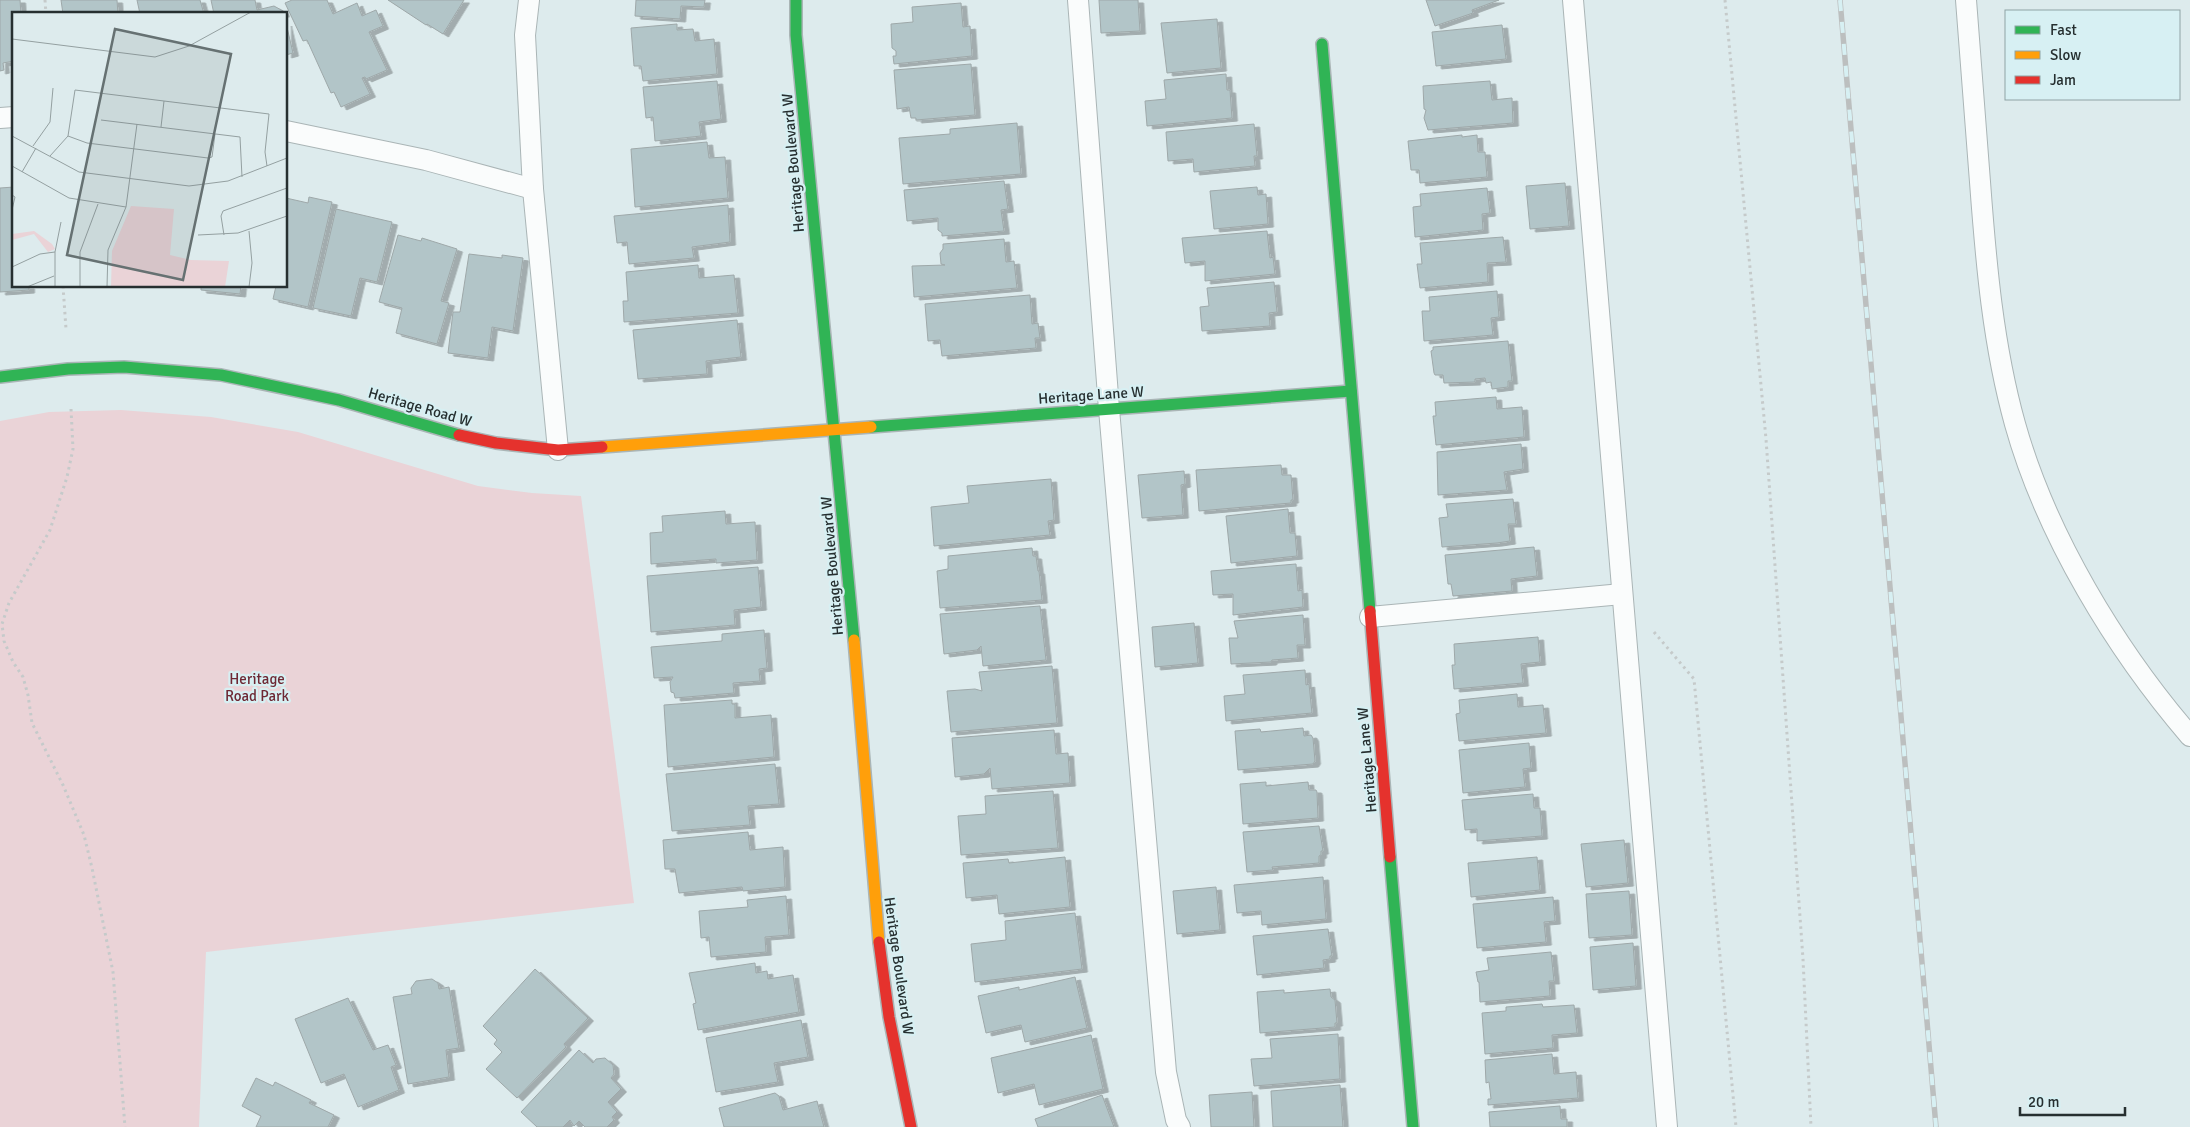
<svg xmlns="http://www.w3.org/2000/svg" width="2190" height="1127" font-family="Signika,sans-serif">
  <defs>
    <filter id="shadow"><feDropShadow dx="5.5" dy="3" stdDeviation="0" flood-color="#0004"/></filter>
  </defs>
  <rect width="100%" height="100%" fill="#ddebed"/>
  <polygon fill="#ead3d7" points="121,410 211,417 298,432 478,486 532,493 581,496 634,903 206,952 199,1127 0,1127 0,421 49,412"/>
  <g fill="#b2c5c8" stroke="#9ea8a9" filter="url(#shadow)">
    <polygon points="0,0 20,0 21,14 14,14 14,61 3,63 4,70 0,71"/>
    <polygon points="61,0 117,0 118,14 63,14"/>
    <polygon points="137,0 200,0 204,14 140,14"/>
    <polygon points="211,0 255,0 257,10 274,6 283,11 284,14 214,14"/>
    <polygon points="292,0 327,0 333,14 357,3 362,16 376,10 383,26 369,32 387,70 366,79 365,77 362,78 370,94 341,107 334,92 331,93 307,40 303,41 285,3"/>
    <polygon points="388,0 464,0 443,34 427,24 426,25"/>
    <polygon points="636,0 705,0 704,7 681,6 680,19 635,16"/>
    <polygon points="1099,0 1138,0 1140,31 1101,33"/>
    <polygon points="1426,0 1499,0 1472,10 1473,13 1435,26"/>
    <polygon points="961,3 963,27 970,26 972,56 894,64 893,56 896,56 896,51 892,48 891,24 913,22 912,7"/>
    <polygon points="1217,19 1221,68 1167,73 1161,23"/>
    <polygon points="286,23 293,53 286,55"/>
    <polygon points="677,24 677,30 693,29 695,41 714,39 717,74 643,81 641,66 634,66 631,28"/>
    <polygon points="1502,25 1506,59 1436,66 1432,32"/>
    <polygon points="971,64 975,115 916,120 916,118 911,118 909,107 897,109 894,70"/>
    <polygon points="1226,74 1227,90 1230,90 1232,118 1147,126 1145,101 1166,99 1164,80"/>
    <polygon points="717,81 721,119 699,122 701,136 655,141 653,117 646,118 643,87"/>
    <polygon points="1490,81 1492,100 1512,98 1513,123 1428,130 1424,118 1426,110 1424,109 1423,86"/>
    <polygon points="1017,123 1021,174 903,184 899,138 950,134 950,129"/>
    <polygon points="1254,124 1257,156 1254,156 1255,166 1194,172 1193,159 1168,161 1166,132"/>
    <polygon points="1462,135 1462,137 1477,135 1478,152 1485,152 1487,177 1420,183 1419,170 1411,170 1408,141"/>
    <polygon points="707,142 709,158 725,157 728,198 635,207 631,149"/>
    <polygon points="1004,181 1008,209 1001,210 1004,231 942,236 942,233 938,230 938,218 907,221 904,190"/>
    <polygon points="1565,183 1569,226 1530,229 1526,186"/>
    <polygon points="14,187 14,286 29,286 29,290 0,292 0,188"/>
    <polygon points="1257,187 1258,195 1266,194 1268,224 1214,229 1210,191"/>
    <polygon points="1487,188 1490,213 1482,214 1483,230 1415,237 1413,207 1421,206 1420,194"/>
    <polygon points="309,197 332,202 308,307 273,299 276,286 286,286 286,198 308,203"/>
    <polygon points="728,205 730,242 692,247 694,258 629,264 627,242 617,243 614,216"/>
    <polygon points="336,209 392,222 377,282 360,278 351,316 313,308"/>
    <polygon points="1267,231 1270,258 1273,257 1275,274 1205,281 1205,261 1185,263 1182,238"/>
    <polygon points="398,235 421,241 422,238 457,249 441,301 449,303 437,344 396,333 402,308 379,302"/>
    <polygon points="1503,237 1506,262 1487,263 1488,282 1420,288 1417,264 1422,264 1420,243"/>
    <polygon points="1004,239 1006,262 1014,261 1017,288 914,297 912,266 945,265 941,264 940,253 943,249 943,244"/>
    <polygon points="469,254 502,258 502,255 523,258 513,331 492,327 488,358 448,353 453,312 460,312"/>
    <polygon points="698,265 699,278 734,275 738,313 624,322 623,301 628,301 626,272"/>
    <polygon points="1274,282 1277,312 1269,313 1270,326 1202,331 1200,307 1209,306 1207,288"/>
    <polygon points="201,286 241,286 240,294 201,290"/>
    <polygon points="1497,291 1499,317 1491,318 1493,335 1424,341 1422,311 1430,311 1429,297"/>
    <polygon points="1030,295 1032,324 1038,323 1040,338 1035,338 1036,348 942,356 940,340 928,341 925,304"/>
    <polygon points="737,320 741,357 706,361 707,374 638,379 633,330"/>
    <polygon points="1508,341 1512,381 1508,381 1508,387 1492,389 1491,382 1486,383 1485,378 1475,379 1475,382 1444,383 1443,375 1435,375 1434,373 1431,351 1433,350 1433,347"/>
    <polygon points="1496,397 1497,409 1522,407 1524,437 1436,445 1433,416 1436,416 1435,402"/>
    <polygon points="1521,444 1523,469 1504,472 1507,490 1438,495 1437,452"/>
    <polygon points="1281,465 1282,475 1291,475 1293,500 1291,500 1291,503 1199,511 1196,470"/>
    <polygon points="1184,471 1185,484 1181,485 1183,515 1142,518 1138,475"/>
    <polygon points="1051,479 1054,520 1048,521 1050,535 934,546 931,507 969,503 967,486"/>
    <polygon points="1513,499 1516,524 1508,524 1510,541 1497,543 1442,547 1439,518 1448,517 1446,504"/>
    <polygon points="1288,509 1290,533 1295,533 1297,556 1231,563 1226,516"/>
    <polygon points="725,511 726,524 755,522 757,560 716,563 716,559 651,564 650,533 663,532 662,516"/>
    <polygon points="1534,547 1537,576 1511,579 1512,591 1453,596 1451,584 1448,584 1445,555"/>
    <polygon points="1032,548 1033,556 1036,556 1038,571 1039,571 1042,600 940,608 937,571 948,569 948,556"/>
    <polygon points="1296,564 1298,591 1302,590 1303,607 1233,615 1233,594 1213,595 1211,571"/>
    <polygon points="758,567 761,607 734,610 735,625 651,632 647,576"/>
    <polygon points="1040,606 1046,660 983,666 981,646 977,650 944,654 940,614"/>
    <polygon points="1303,615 1305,645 1297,645 1298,658 1272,660 1271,662 1231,664 1229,638 1238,638 1234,621"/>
    <polygon points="1194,623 1198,663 1155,667 1152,627"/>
    <polygon points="764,630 767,668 759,669 760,681 733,683 734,693 675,698 674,693 671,692 670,682 673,677 654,678 651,647 722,641 722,634"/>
    <polygon points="1538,637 1540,662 1521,664 1523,683 1454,689 1452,665 1455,665 1454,644"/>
    <polygon points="1052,666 1057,723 951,732 947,691 975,689 982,691 979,672"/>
    <polygon points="1305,670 1306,685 1309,684 1312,713 1226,721 1224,696 1245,694 1243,675"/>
    <polygon points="1517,694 1518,707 1543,705 1546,733 1459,741 1456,714 1460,713 1459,700"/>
    <polygon points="732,700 732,704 735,704 735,718 771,715 774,757 668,767 664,705"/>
    <polygon points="1303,728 1304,736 1311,735 1313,738 1315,761 1313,764 1238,770 1235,731 1260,729 1261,732"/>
    <polygon points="1054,730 1056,754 1068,753 1070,783 992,789 990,768 984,774 955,777 952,738"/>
    <polygon points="1529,743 1531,768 1523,769 1525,787 1463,793 1459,750"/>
    <polygon points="775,764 779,804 748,806 750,825 672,831 666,774"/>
    <polygon points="1266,782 1266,786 1308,782 1309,790 1316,790 1317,792 1318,818 1243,824 1240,784"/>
    <polygon points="1053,791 1058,848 961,855 958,816 986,814 985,796"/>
    <polygon points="1533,794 1534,808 1540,808 1542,836 1477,841 1477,829 1465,830 1462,800"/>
    <polygon points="1319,826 1323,851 1321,851 1321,855 1319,856 1319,863 1272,867 1273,870 1247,872 1243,832"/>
    <polygon points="748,832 750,850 783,847 785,887 743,891 742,887 679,893 675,869 665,869 663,840"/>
    <polygon points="1624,840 1628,883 1586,887 1581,844"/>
    <polygon points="1065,857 1070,907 999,914 997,895 966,898 963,863 1008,859 1009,863"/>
    <polygon points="1537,857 1540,890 1471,897 1468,863"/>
    <polygon points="1323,877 1326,919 1262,925 1261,911 1237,913 1234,885"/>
    <polygon points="1216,887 1220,930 1177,934 1173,891"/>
    <polygon points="1629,891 1632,935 1589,938 1586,894"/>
    <polygon points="786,896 789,935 765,937 766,952 711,957 709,937 701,938 699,911 748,907 747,900"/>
    <polygon points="1553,897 1555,921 1544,922 1546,942 1477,948 1473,904"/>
    <polygon points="1075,913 1082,969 975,982 971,944 1006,940 1005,921"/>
    <polygon points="1328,929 1332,956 1330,956 1330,959 1323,960 1324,968 1257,975 1253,936"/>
    <polygon points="1633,943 1636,986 1593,990 1590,947"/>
    <polygon points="1551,952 1554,981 1549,981 1550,996 1480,1002 1479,982 1478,982 1476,972 1489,970 1487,958"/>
    <polygon points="755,963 756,973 767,971 768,979 793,975 799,1012 698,1030 693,1004 696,1003 689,973"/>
    <polygon points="535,969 588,1018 564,1044 566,1047 517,1098 486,1069 502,1052 494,1044 497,1040 483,1026"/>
    <polygon points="1075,977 1087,1028 1025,1042 1021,1025 986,1033 978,996 1019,987 1019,990"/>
    <polygon points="432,979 438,983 439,989 449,987 459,1048 446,1050 449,1077 408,1084 393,997 412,994 411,988 416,981"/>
    <polygon points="1330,989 1331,997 1335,1000 1337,1023 1335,1023 1335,1027 1260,1033 1257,992 1284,990 1284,993"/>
    <polygon points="348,998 373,1050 388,1045 396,1065 391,1067 399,1090 358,1107 344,1074 321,1083 295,1019"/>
    <polygon points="1542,1004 1543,1007 1574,1005 1577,1033 1552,1035 1553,1048 1485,1054 1482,1013 1506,1011 1506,1007"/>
    <polygon points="801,1020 808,1057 774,1063 778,1082 716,1092 706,1038"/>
    <polygon points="1338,1034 1340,1079 1254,1086 1251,1059 1272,1058 1270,1039"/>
    <polygon points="1091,1035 1103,1089 1039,1105 1034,1084 998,1093 991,1058"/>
    <polygon points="579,1050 593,1063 596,1059 605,1058 613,1065 614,1074 611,1078 621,1089 608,1102 617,1112 612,1117 614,1120 607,1127 585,1127 579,1121 574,1126 570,1120 563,1127 537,1127 521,1112"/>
    <polygon points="1552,1054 1554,1074 1576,1072 1578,1098 1488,1105 1488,1099 1491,1099 1489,1082 1486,1083 1485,1060"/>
    <polygon points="256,1078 273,1086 275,1082 311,1100 309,1103 334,1115 328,1127 256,1127 261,1116 242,1106"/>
    <polygon points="1340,1085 1343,1127 1273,1127 1271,1091"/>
    <polygon points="1252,1092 1254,1127 1211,1127 1209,1095"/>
    <polygon points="775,1093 779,1096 783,1110 817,1101 824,1127 724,1127 719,1108"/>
    <polygon points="1102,1095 1114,1127 1038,1127 1035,1119"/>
    <polygon points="1560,1106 1561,1119 1567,1119 1567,1127 1490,1127 1489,1112"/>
  </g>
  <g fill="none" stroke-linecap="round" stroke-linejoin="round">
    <g stroke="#aab5b6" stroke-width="22">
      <g id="lane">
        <polyline points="529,0 525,35 533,189 558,450"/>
        <polyline points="1078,0 1109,409 1166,1072 1176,1120 1180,1127"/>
        <polyline points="1573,0 1667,1127"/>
        <path d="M1966,0c5,61 9,121 14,182 6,81 13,163 35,242 31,111 101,226 175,312"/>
        <polyline points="0,118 14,117"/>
        <polyline points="286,131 426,160 533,189"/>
        <polyline points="1370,617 1622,594"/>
      </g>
    </g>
    <g stroke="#aab5b6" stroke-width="14">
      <g id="fast">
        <polyline points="796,0 796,35 854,640"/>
        <polyline points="1322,44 1370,611"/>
        <polyline points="0,377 68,369 124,367 221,375 339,400 459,435"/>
        <polyline points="871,427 1351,391"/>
        <polyline points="1390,857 1413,1127"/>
      </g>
    </g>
    <g stroke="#aab5b6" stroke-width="14">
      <g id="slow">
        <polyline points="602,447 871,427"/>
        <polyline points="854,640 879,942"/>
      </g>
    </g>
    <g stroke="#aab5b6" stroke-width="14">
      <g id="jam">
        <polyline points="459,435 496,443 558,450 602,447"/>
        <polyline points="1370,611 1390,857"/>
        <polyline points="879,942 889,1017 911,1127"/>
      </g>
    </g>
    <g stroke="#c5caca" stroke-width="3" stroke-dasharray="2.5 4" stroke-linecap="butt">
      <polyline points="45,0 46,14"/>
      <polyline points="1725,0 1766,439 1803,959 1811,1127"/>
      <polyline points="63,286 66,329"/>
      <polyline points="71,409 73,449 67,477 50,530 9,603 2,624 4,641 13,662 23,677 28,695 32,723 63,785 84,835 92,868 113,972 125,1127"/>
      <polyline points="1654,632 1694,679 1736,1127"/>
    </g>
    <use href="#lane" stroke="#fafcfc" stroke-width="20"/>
    <use href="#fast" stroke="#30b455" stroke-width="11"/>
    <use href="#slow" stroke="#ff9f0a" stroke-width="11"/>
    <use href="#jam" stroke="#e5322d" stroke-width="11"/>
    <g stroke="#bcbfbf" stroke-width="5.5">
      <polyline id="rail" points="1840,0 1936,1127"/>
    </g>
    <use href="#rail" stroke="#d7f0f3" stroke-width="4" stroke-dasharray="11" stroke-linecap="butt"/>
  </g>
  <g text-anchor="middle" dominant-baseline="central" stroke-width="4.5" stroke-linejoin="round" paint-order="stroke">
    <g font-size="15" fill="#262f30" stroke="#d7f0f3">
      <text transform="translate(793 163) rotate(-95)">Heritage Boulevard W</text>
      <text transform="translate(1091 395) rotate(-4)">Heritage Lane W</text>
      <text transform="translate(420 407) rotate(16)">Heritage Road W</text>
      <text transform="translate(832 566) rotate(-95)">Heritage Boulevard W</text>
      <text transform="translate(1367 760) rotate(-95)">Heritage Lane W</text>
      <text transform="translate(899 966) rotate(82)">Heritage Boulevard W</text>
    </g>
    <g font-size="15" fill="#6e2834" stroke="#d7f0f3">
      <text x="257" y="679">Heritage<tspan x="257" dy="17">Road Park</tspan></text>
    </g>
  </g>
  <g transform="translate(12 12)">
    <rect width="275" height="275" fill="#ddebed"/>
    <path d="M119,194l43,3 -4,46 21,5 38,1 -4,26h-114l1,-36zM22,219l18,13 3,5 -7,3 -14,-18 -22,6v-6z" fill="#ead3d7"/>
    <path fill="none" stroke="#94a0a1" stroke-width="1" d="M0,27l143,18 34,-11 62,-34M89,108l139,17 2,40M149,115l3,-26M0,124l67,36 110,14 39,-5 59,-23M56,124l19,7 121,15 4,-1 3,-23M21,134l17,-24 3,-34M38,144l18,-20 7,-46 194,24 -4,38 2,14M0,154l57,32 57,9M10,160l14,-24M0,183l3,2 -3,13M186,223l40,-2 49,-17M212,223l-3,-19 2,-5 64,-23M0,255l28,-13 15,-2M15,275l27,-11M43,275v-35l6,-30M68,275v-35l18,-48M95,275l1,-37 18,-43 11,-83M237,275l3,-24 -3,-32"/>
    <path fill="#667172" fill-opacity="0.15" stroke="#667172" stroke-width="2.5" d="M103,17l116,25 -48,226 -116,-25z"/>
    <rect width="275" height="275" fill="none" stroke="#262f30" stroke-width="2.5"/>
  </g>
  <rect x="2005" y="10" width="175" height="90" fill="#d7f0f3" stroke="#90a3a5"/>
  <rect x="2015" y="26" width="25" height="8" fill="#30b455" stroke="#90a3a5"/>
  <text x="2050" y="35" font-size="15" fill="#262f30">Fast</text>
  <rect x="2015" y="51" width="25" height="8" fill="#ff9f0a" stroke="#90a3a5"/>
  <text x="2050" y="60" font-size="15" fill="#262f30">Slow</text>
  <rect x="2015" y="76" width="25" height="8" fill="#e5322d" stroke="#90a3a5"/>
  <text x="2050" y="85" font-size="15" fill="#262f30">Jam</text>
  <path d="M2020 1107v8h105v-8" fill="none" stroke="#262f30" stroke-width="2.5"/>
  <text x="2028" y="1107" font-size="15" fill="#262f30" stroke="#d7f0f3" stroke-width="4" paint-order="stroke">20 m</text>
</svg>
